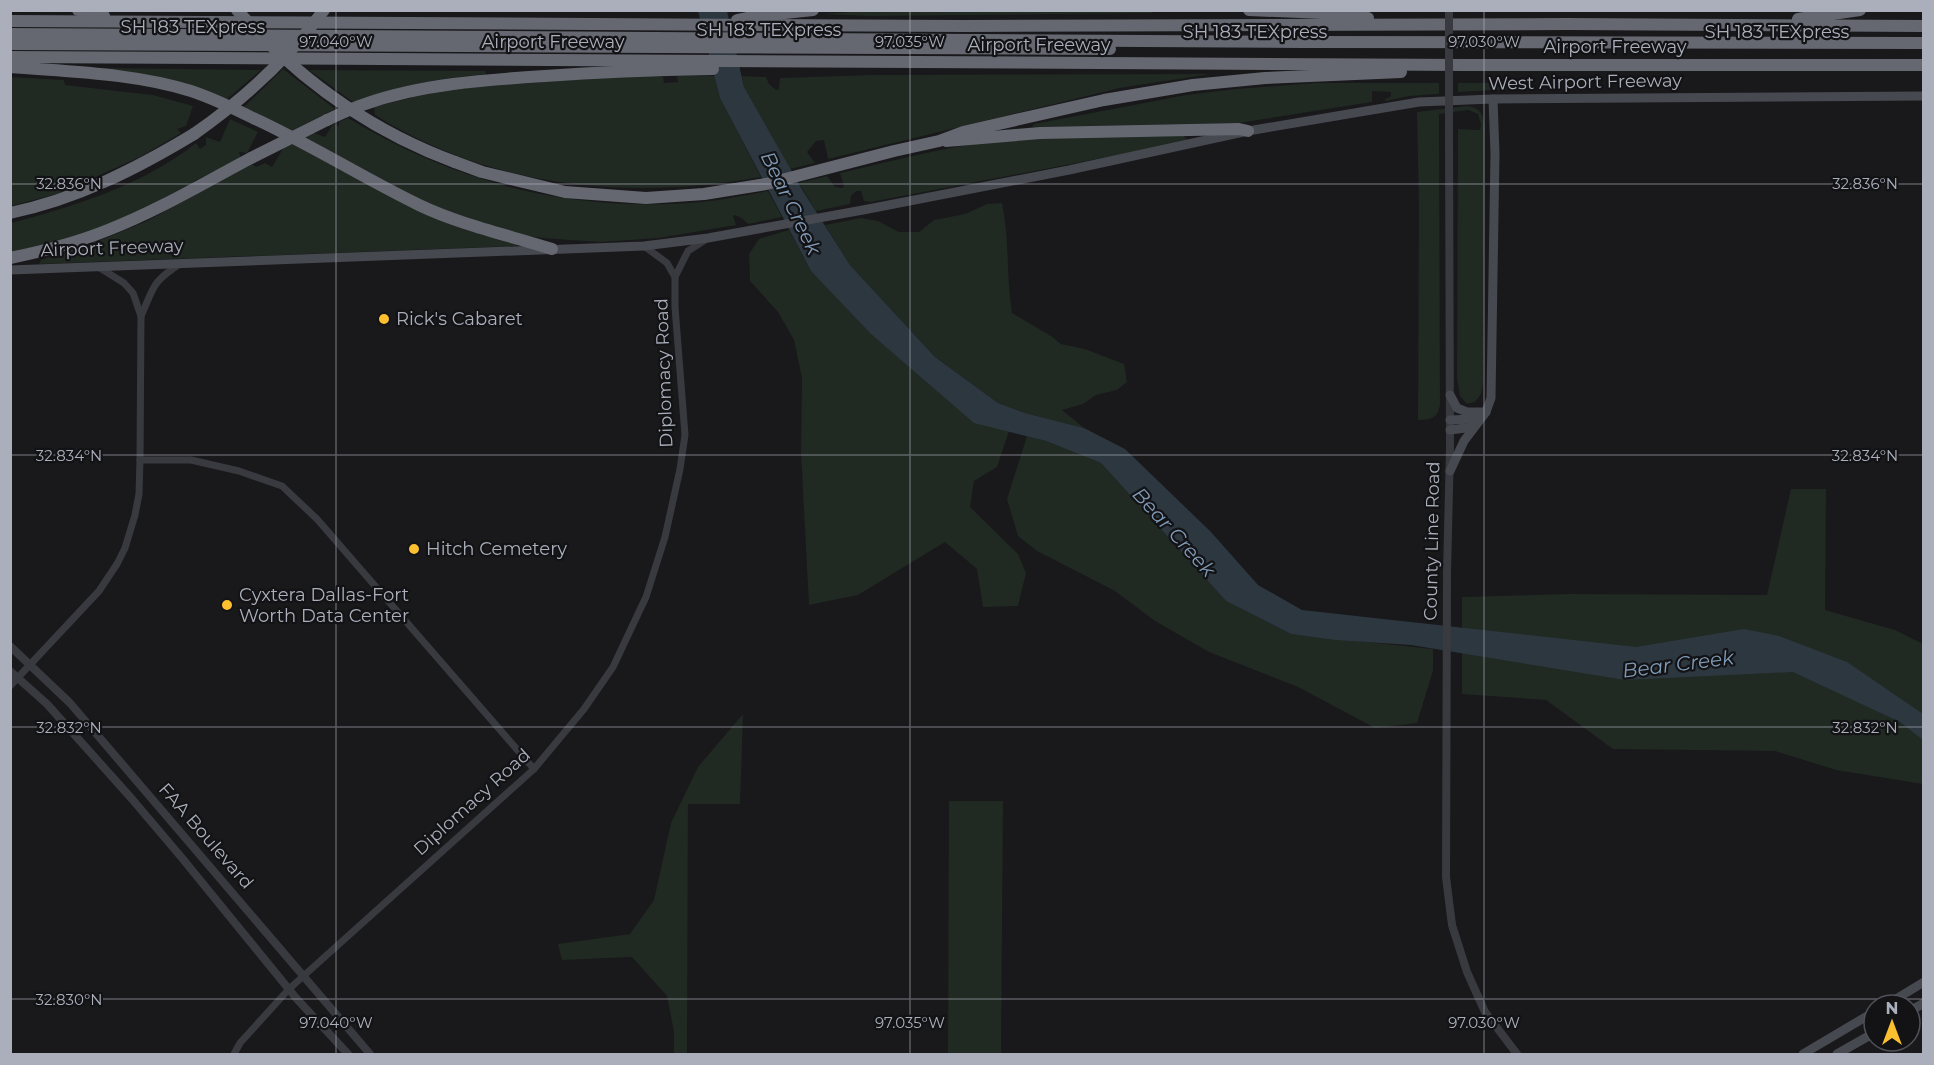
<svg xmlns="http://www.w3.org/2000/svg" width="1934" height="1065" font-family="Montserrat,sans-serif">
  <rect width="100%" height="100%" fill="#19181b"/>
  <g fill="#202922">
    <polygon points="866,11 866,10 1153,11 1151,13 873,16 820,14"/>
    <polygon points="103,68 261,70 226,100 104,71"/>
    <polygon points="283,69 335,109 291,131 244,107"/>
    <path d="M309,70l176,1 1,3c-47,4 -89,12 -133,28z"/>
    <polygon points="1211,74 1120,88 828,159 824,140 816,141 807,152 815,163 790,169 744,87 742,76 766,77 769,84 776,90 779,89 780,78 871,75"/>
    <path d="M650,76l13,1 1,6 14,-1 -1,-6h38l5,22 41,79c-133,24 -270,11 -386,-62l-1,-8 68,-17 162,-13z"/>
    <polygon points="10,77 64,80 65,85 153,95 193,106 186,126 177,129 181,133 140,157 60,193 11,206"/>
    <polygon points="1314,83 1439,83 1439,94 1409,96 1386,101 1384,100 1391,96 1391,92 1372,91 1372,102 1239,123 1032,127 1034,124 1186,95 1236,89"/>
    <polygon points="1458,83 1514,83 1514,89 1458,92"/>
    <path d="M1467,106c13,1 17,9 18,22l-2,256 -2,10 -6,8 -8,2 -7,-8 -3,-17 1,-250 22,1 1,-5 -3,-11 -10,-4 -29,4 1,291c-3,14 -8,14 -22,15l1,-213 -2,-95z"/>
    <path d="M348,118c110,66 225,95 353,84 22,-2 45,-7 67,-11l14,26 -34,7 -8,-7 -6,-2 -1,1 3,9 -77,13 -59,4 -58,-4 -25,-4 -73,-22 -142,-74 10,-6 13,5 8,-13 6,2v-4z"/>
    <path d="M230,119l28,13 -11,21 -8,-1 2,6 -47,23v1l-53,28 -44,19 -86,26v-32c64,-17 132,-38 185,-80l4,6 6,-4v-8l14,5z"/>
    <path d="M1184,136l3,4 -6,3 -310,59 -7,-1 -3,-10h-5l-5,5 -1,8 -34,7 -17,-28 28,-7 8,11 7,1 2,-2 -4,-13c52,-12 104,-26 157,-32 62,-6 125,-4 187,-5z"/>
    <path d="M292,143c71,39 141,84 222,99l3,2 -1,2 -477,18 2,-4 65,-22 41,-17 105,-57 4,3 9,-4 7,4 12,-20z"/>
    <path d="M1002,203c8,38 4,73 10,110l39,23 10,8 24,5 39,15 3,18 -10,8 -21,5 -13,9 -21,6 22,18 -59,-15 -27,-10 -63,-46 -85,-92 -25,-40 36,-7 17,3 21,11h20l15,-12 31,-6 22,-10z"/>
    <polygon points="789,230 811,271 972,420 1009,431 997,467 974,481 970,507 1018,554 1026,573 1018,606 983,607 977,569 945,542 858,595 809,605 801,453 802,378 794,340 778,312 750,281 749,254 759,239"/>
    <polygon points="1027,436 1046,441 1101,463 1226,601 1291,634 1433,649 1433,671 1417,723 1375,728 1298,687 1209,652 1155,621 1115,591 1037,551 1018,536 1007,499"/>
    <polygon points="1791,489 1826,489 1825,610 1895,630 1923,644 1923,784 1836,770 1775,751 1613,749 1546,700 1462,694 1462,597 1569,594 1767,595"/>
    <polygon points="743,714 740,804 688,804 687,1054 674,1054 674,1032 667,996 632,957 562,960 558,944 630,934 654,900 671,823 698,767"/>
    <polygon points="949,801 1003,801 1001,1054 948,1054"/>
  </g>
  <polygon fill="#2d3740" points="698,11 727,11 744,87 803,191 850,265 935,357 998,403 1025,413 1084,428 1125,449 1211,532 1258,585 1302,610 1636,647 1744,629 1779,636 1847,662 1923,714 1923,740 1900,722 1793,672 1625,680 1411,645 1336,640 1291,634 1226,601 1101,463 1046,441 974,423 871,334 811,271 720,98"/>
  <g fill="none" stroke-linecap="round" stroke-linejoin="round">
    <g stroke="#393a40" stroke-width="7">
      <polyline points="644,246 667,263 675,277"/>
      <path d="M141,316c14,-31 10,-33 40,-53"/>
      <polyline points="140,460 191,460 239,471 282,486 317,519 534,769"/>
      <polyline points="10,686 99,591 117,564 125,548 135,515 139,494 140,460 141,316 133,293 124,283 100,268"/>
      <polyline points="234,1054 240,1043 289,989 534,769 584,709 613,667 646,597 665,537 680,469 685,435 675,307 675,277 688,251 705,240"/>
    </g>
    <g stroke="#393a40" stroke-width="8">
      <polyline points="1449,132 1450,449 1447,573 1446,877 1452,925 1467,972 1485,1012 1517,1054"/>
      <polyline points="10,646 70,703 370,1054"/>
      <polyline points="10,671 47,704 132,799 182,858 296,998 348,1054"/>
    </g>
    <g stroke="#474950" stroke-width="9">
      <polyline points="10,270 644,246 708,238 863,210 1069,170 1248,131 1419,102 1493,99 1924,96"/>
      <polyline points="1450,395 1457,408 1467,412 1486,412"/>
      <polyline points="1450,420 1472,419 1481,415"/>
      <polyline points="1450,430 1473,427 1477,423"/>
      <polyline points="1450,471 1464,441 1486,412 1491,398 1495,154 1493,99"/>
      <polyline points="1886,1005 1924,982"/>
      <polyline points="1910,1011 1924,1003"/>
      <polyline points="1803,1054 1874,1012"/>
      <polyline points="1837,1054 1874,1033"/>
    </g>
    <g stroke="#656871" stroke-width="12">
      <polyline points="78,10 104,16"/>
      <polyline points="1249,10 1322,13 1368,18"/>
      <polyline points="1798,19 1860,10"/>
      <polyline points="737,20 756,16 813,10"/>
      <polyline points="10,21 965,26 1566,24 1924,26"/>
      <polyline points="10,34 1302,42 1924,43"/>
      <polyline points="10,44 1110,49"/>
      <polyline points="10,57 1465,65 1924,65"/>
      <path d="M10,67c61,5 123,6 181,24 21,7 42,17 62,27 57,26 110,60 166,87 42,20 89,30 133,44"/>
      <path d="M327,120c13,-6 25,-12 38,-16 57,-20 119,-24 180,-28 56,-4 112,-6 168,-7"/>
      <polyline points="946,141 1040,133 1239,129 1248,131"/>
      <polyline points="455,162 482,172 565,192 646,198 704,194 766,184 894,151 939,141 963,132 1104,100 1193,85 1265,78 1401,72"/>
      <path d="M10,213c67,-14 126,-44 184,-79"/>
      <path d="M10,258c34,-7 66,-15 98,-28 49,-19 96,-47 143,-72"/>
    </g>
    <polyline stroke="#393a40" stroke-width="8" points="1449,10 1449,132"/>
    <g stroke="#656871" stroke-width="12">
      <path d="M237,10c60,68 134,121 218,152"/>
      <path d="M194,134c50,-35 94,-75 130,-124"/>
      <polyline points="251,158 327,120"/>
    </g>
  </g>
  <path fill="none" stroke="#aaafbb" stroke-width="1.5" stroke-opacity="0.45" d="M336,10v1044M910,10v1044M1484,10v1044M10,184h1914M10,455h1914M10,727h1914M10,999h1914"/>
  <g fill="#fbbf30" stroke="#131316" stroke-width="2">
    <circle cx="384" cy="319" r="6"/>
    <circle cx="414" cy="549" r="6"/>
    <circle cx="227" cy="605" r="6"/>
  </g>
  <g text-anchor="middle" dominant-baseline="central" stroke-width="4.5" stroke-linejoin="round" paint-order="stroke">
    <g font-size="18" fill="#aaafbb" stroke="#131316">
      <text x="193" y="27">SH 183 TEXpress</text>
      <text x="769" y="30">SH 183 TEXpress</text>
      <text x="1255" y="32">SH 183 TEXpress</text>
      <text x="1777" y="32">SH 183 TEXpress</text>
      <text x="553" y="42">Airport Freeway</text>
      <text x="1039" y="45">Airport Freeway</text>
      <text x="1615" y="47">Airport Freeway</text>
      <text transform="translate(1585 82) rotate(-1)">West Airport Freeway</text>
      <text transform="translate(112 248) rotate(-2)">Airport Freeway</text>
      <text transform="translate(664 373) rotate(-92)">Diplomacy Road</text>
      <text transform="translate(1432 541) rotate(-89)">County Line Road</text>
      <text transform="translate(472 802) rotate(-42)">Diplomacy Road</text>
      <text transform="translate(206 836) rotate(49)">FAA Boulevard</text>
    </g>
    <g font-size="18" fill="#aaafbb" stroke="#131316" text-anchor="start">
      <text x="396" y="319">Rick's Cabaret</text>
      <text x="426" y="549">Hitch Cemetery</text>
      <text x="239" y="595">Cyxtera Dallas-Fort<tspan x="239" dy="21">Worth Data Center</tspan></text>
    </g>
    <g font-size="20" font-style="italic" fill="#809bb7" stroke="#131316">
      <text transform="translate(791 203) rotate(64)">Bear Creek</text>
      <text transform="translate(1174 532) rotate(48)">Bear Creek</text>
      <text transform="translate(1678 664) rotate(-7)">Bear Creek</text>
    </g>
  </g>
  <g font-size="15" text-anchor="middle" fill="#aaafbb" stroke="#131316" stroke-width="4.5" stroke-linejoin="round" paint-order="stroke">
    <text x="336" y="47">97.040°W</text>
    <text x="910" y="47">97.035°W</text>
    <text x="1484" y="47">97.030°W</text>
    <text x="69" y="189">32.836°N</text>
    <text x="1865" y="189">32.836°N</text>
    <text x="69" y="461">32.834°N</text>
    <text x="1865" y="461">32.834°N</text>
    <text x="69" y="733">32.832°N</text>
    <text x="1865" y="733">32.832°N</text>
    <text x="69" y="1005">32.830°N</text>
    <text x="336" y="1028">97.040°W</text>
    <text x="910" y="1028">97.035°W</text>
    <text x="1484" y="1028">97.030°W</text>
  </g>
  <rect width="1934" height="1065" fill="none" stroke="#aaafbb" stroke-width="24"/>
  <g transform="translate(1892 1023)"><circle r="28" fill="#131316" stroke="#4f5158" stroke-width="1.5"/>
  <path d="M0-4.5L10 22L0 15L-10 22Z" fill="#fbbf30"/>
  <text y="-9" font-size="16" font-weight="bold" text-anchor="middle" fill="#aaafbb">N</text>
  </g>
</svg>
